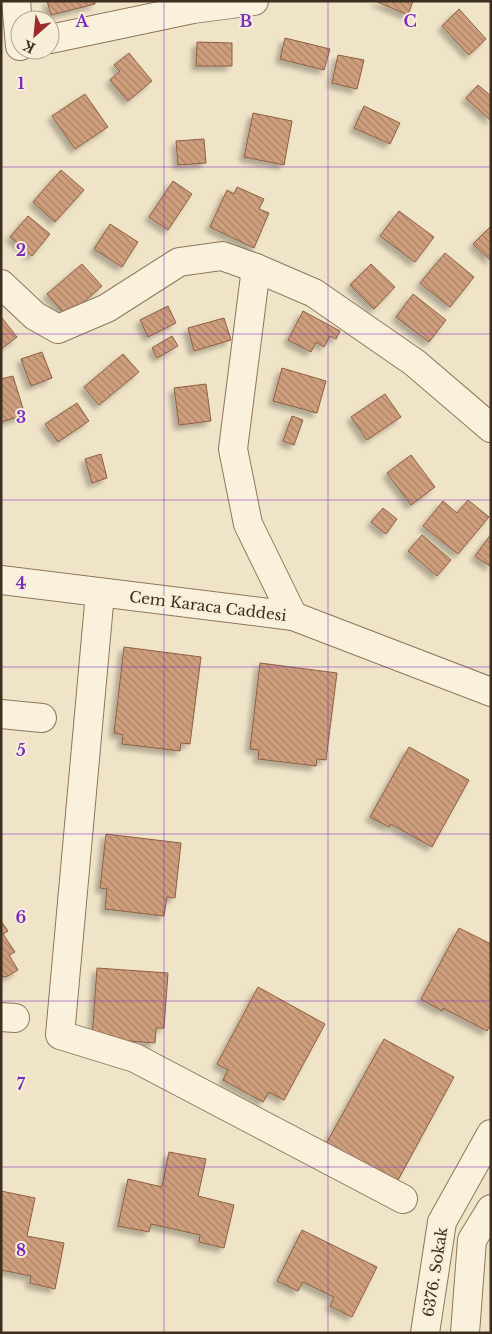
<svg xmlns="http://www.w3.org/2000/svg" width="492" height="1334" font-family="'Libre Baskerville',serif">
  <defs>
    <pattern id="building-back-hatch" width="6" height="6" patternUnits="userSpaceOnUse" patternTransform="scale(1.25)"><rect width="6" height="6" fill="#cf9f7d"/><path d="M-1 5l2 2M0 0l6 6M5-1l2 2" fill="none" stroke="#a98266"/></pattern>
    <filter id="shadow"><feDropShadow dx="-4.5" dy="4.5" stdDeviation="2.5" flood-color="#0004"/></filter>
  </defs>
  <rect width="100%" height="100%" fill="#f0e4c8"/>
  <g fill="url(#building-back-hatch)" stroke="#8d5f41" filter="url(#shadow)">
    <polygon points="47,1 95,1 95,4 51,15"/>
    <polygon points="375,1 413,1 408,15"/>
    <polygon points="459,9 486,39 469,55 442,26"/>
    <polygon points="285,38 330,49 324,70 280,59"/>
    <polygon points="197,42 232,43 232,66 196,66"/>
    <polygon points="129,53 152,81 128,101 110,80 120,71 114,65"/>
    <polygon points="338,55 364,60 357,89 332,83"/>
    <polygon points="478,85 491,96 491,121 466,98"/>
    <polygon points="85,94 108,127 75,149 52,116"/>
    <polygon points="364,106 400,123 390,144 354,128"/>
    <polygon points="253,113 292,121 284,165 244,157"/>
    <polygon points="204,139 206,163 178,165 176,141"/>
    <polygon points="61,170 84,190 55,222 33,202"/>
    <polygon points="173,181 192,194 168,230 149,217"/>
    <polygon points="237,187 264,199 259,209 269,213 254,248 210,227 227,190 234,194"/>
    <polygon points="399,211 434,237 415,262 380,236"/>
    <polygon points="28,216 50,234 32,256 10,237"/>
    <polygon points="110,224 138,242 122,267 94,249"/>
    <polygon points="491,226 491,261 473,244"/>
    <polygon points="445,253 474,277 450,307 420,283"/>
    <polygon points="82,264 102,286 67,317 47,294"/>
    <polygon points="371,264 395,287 374,309 350,285"/>
    <polygon points="413,294 446,320 429,342 396,317"/>
    <polygon points="168,306 176,323 148,337 140,320"/>
    <polygon points="303,311 340,331 336,339 330,336 324,347 316,342 311,352 288,340"/>
    <polygon points="2,318 17,337 1,349 1,319"/>
    <polygon points="224,318 231,340 194,351 188,328"/>
    <polygon points="172,336 178,346 157,358 152,348"/>
    <polygon points="42,352 52,378 31,386 21,359"/>
    <polygon points="123,354 139,372 99,405 84,387"/>
    <polygon points="282,368 326,381 317,413 273,401"/>
    <polygon points="13,376 25,415 1,422 1,379"/>
    <polygon points="206,384 211,421 179,425 174,388"/>
    <polygon points="385,394 401,417 367,440 351,417"/>
    <polygon points="77,403 89,421 58,442 45,424"/>
    <polygon points="292,416 303,420 294,445 283,441"/>
    <polygon points="101,454 107,478 92,483 85,459"/>
    <polygon points="411,455 435,487 411,505 387,473"/>
    <polygon points="468,500 489,517 458,554 423,526 443,501 457,513"/>
    <polygon points="383,508 397,519 386,534 371,522"/>
    <polygon points="491,534 491,567 475,556"/>
    <polygon points="422,535 451,560 437,576 408,551"/>
    <polygon points="124,647 201,657 190,744 181,743 180,751 122,744 123,735 114,733"/>
    <polygon points="260,663 337,673 326,760 317,759 316,766 258,759 259,750 250,749"/>
    <polygon points="409,747 469,780 432,847 391,824 389,827 370,817"/>
    <polygon points="106,834 181,843 175,898 167,897 164,916 105,909 107,889 100,888"/>
    <polygon points="1,921 8,931 3,934 15,952 9,955 18,970 6,977 1,976"/>
    <polygon points="459,928 491,944 491,1025 487,1031 443,1008 442,1011 421,999"/>
    <polygon points="97,968 168,973 164,1028 156,1028 155,1043 92,1038"/>
    <polygon points="258,987 325,1024 284,1100 269,1092 263,1102 223,1080 228,1070 217,1064"/>
    <polygon points="384,1039 454,1077 397,1182 326,1144"/>
    <polygon points="169,1152 206,1159 198,1196 234,1205 224,1248 199,1242 200,1235 151,1224 149,1232 118,1226 128,1179 162,1187"/>
    <polygon points="1,1191 35,1198 27,1236 64,1243 55,1289 30,1283 31,1276 1,1270"/>
    <polygon points="302,1230 377,1267 352,1317 330,1306 334,1297 303,1282 298,1291 277,1281"/>
  </g>
  <g fill="none" stroke-linecap="round" stroke-linejoin="round">
    <g stroke="#8d765c" stroke-width="30">
      <g id="minor">
        <polyline points="16,1 20,46"/>
        <polyline points="50,39 193,9 254,1"/>
        <polyline points="256,268 233,449 248,524 293,616"/>
        <polyline points="1,284 35,316 58,329 107,308 179,262 222,256 256,268 314,293 415,363 491,428"/>
        <polyline points="1,580 293,616 491,692"/>
        <polyline points="100,593 60,1035 135,1058 403,1199"/>
        <polyline points="1,714 42,718"/>
        <polyline points="1,1017 15,1018"/>
        <polyline points="425,1333 442,1222 491,1134"/>
        <polyline points="465,1333 472,1240 491,1209"/>
      </g>
    </g>
    <use href="#minor" stroke="#faf1dc" stroke-width="28"/>
  </g>
  <path fill="none" stroke="#7b2cbf" stroke-width="1" stroke-opacity="0.55" d="M164,1v1332M328,1v1332M1,167h490M1,334h490M1,500h490M1,667h490M1,834h490M1,1001h490M1,1167h490"/>
  <g text-anchor="middle" dominant-baseline="central" stroke-width="4" stroke-linejoin="round" paint-order="stroke">
    <g font-size="15" fill="#3d2e20" stroke="#f7eed8">
      <text transform="translate(208 606) rotate(7)">Cem Karaca Caddesi</text>
      <text transform="translate(435 1272) rotate(-81)">6376. Sokak</text>
    </g>
  </g>
  <g font-size="16" text-anchor="middle" font-weight="bold" fill="#7b2cbf" stroke="#f7eed8" stroke-width="4" stroke-linejoin="round" paint-order="stroke">
    <text x="82" y="27">A</text>
    <text x="246" y="27">B</text>
    <text x="410" y="27">C</text>
    <text x="21" y="89">1</text>
    <text x="21" y="256">2</text>
    <text x="21" y="423">3</text>
    <text x="21" y="589">4</text>
    <text x="21" y="756">5</text>
    <text x="21" y="923">6</text>
    <text x="21" y="1090">7</text>
    <text x="21" y="1256">8</text>
  </g>
  <rect width="492" height="1334" fill="none" stroke="#3d2e20" stroke-width="5"/>
  <g transform="translate(35 35) rotate(207)"><circle r="24" fill="#f7eed8" stroke="#ada18e"/>
  <path d="M0-4L9 19L0 12L-9 19Z" fill="#9e2a2b"/>
  <text y="-8" font-size="14" font-weight="bold" text-anchor="middle" fill="#3d2e20">K</text>
  </g>
</svg>
